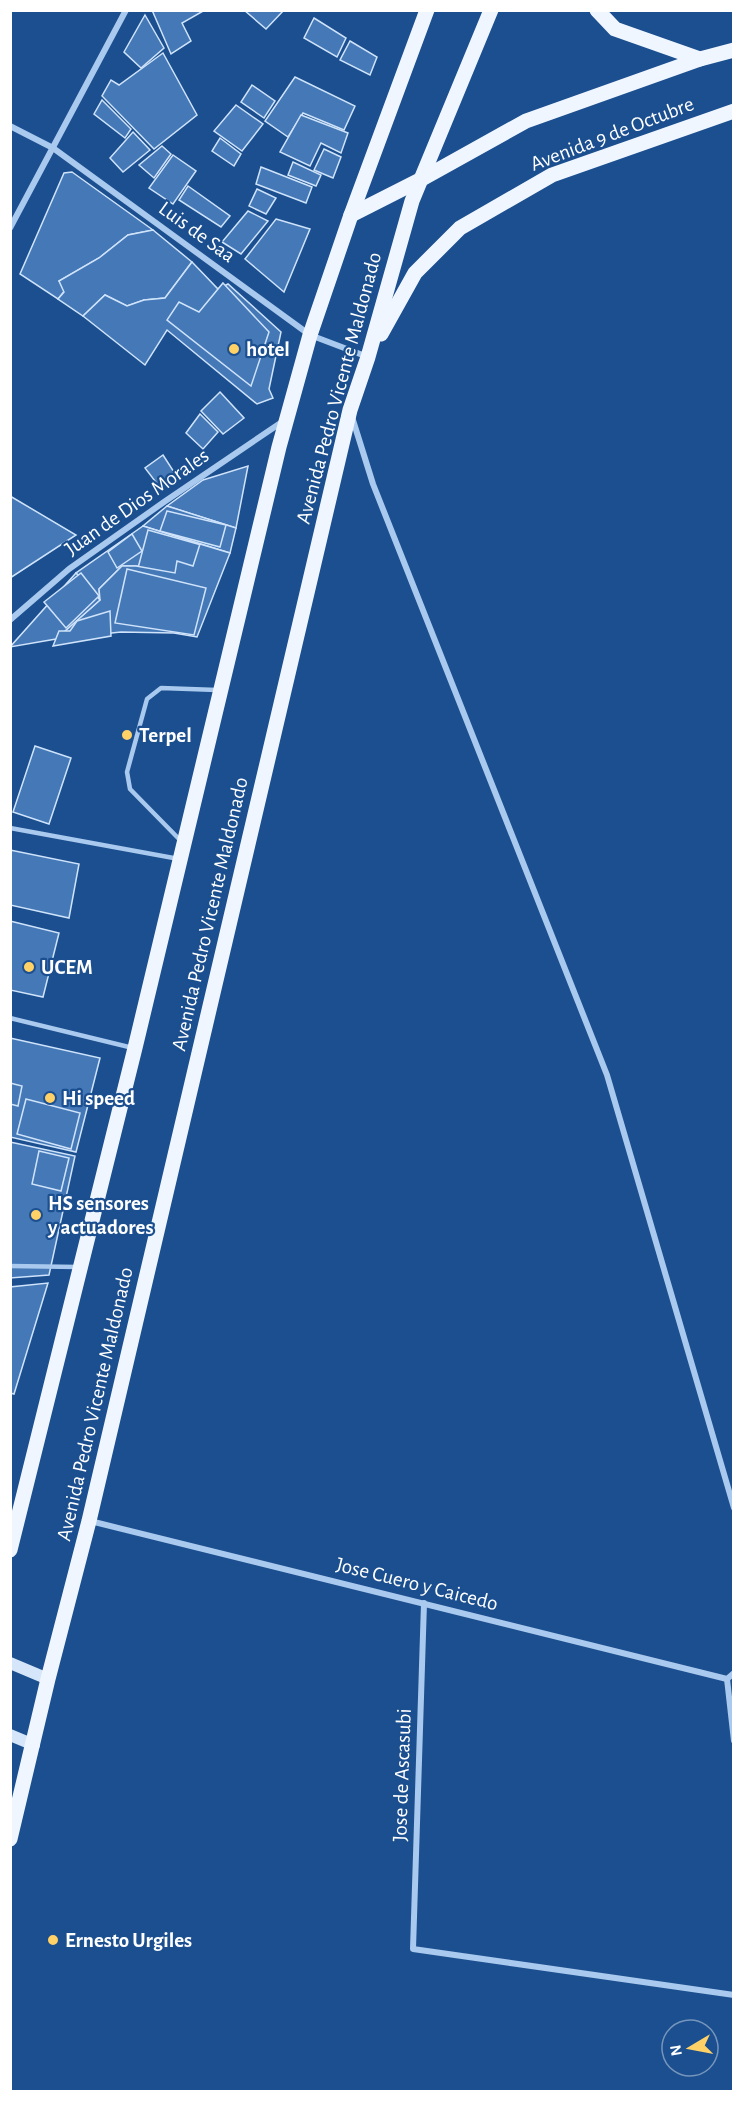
<svg xmlns="http://www.w3.org/2000/svg" width="744" height="2102" font-family="'Alegreya Sans',sans-serif">
  <rect width="100%" height="100%" fill="#1b4f8f"/>
  <g fill="#4478b7" stroke="#cfe3fa" stroke-width="1.5">
    <polygon points="152,10 205,10 182,23 191,41 171,54"/>
    <polygon points="244,10 284,10 266,29"/>
    <polygon points="145,15 164,48 141,68 124,52"/>
    <polygon points="314,18 346,38 337,57 304,38"/>
    <polygon points="350,41 377,57 370,75 340,60"/>
    <polygon points="163,53 197,115 154,149 102,96 111,80 119,85"/>
    <polygon points="295,77 355,106 344,130 303,113 288,137 265,121"/>
    <polygon points="252,85 275,101 264,118 241,102"/>
    <polygon points="102,100 131,129 125,138 94,114"/>
    <polygon points="236,105 263,124 242,151 214,131"/>
    <polygon points="301,115 348,133 341,153 321,143 310,166 280,152"/>
    <polygon points="133,132 150,150 123,172 110,158"/>
    <polygon points="220,138 241,154 234,166 212,151"/>
    <polygon points="162,146 171,154 154,178 139,165"/>
    <polygon points="324,149 341,157 333,178 314,170"/>
    <polygon points="173,155 196,171 173,204 149,188"/>
    <polygon points="293,162 321,175 316,186 288,175"/>
    <polygon points="261,167 312,187 306,203 256,184"/>
    <polygon points="72,172 153,230 128,235 99,258 59,281 66,289 58,299 20,274 64,173"/>
    <polygon points="188,186 230,216 221,227 179,200"/>
    <polygon points="257,189 276,198 266,214 249,206"/>
    <polygon points="248,211 268,221 241,254 222,242"/>
    <polygon points="276,219 310,229 284,292 245,259"/>
    <polygon points="153,230 192,262 165,298 144,300 127,306 105,295 83,316 58,299 64,292 59,281 99,258 128,235"/>
    <polygon points="192,262 218,289 228,284 281,332 269,389 273,398 257,404 167,330 145,365 83,316 105,295 127,306 144,300 165,298"/>
    <polygon points="223,283 269,332 251,386 167,320 179,302 199,312"/>
    <polygon points="220,392 244,418 223,434 201,411"/>
    <polygon points="200,414 218,432 203,449 186,433"/>
    <polygon points="163,455 174,472 158,485 145,468"/>
    <polygon points="248,466 236,528 167,506 203,480"/>
    <polygon points="10,496 76,535 10,578"/>
    <polygon points="167,506 236,528 230,553 143,526"/>
    <polygon points="167,511 226,525 220,547 160,531"/>
    <polygon points="143,526 200,544 193,566 177,561 175,573 136,566 122,566 99,589 100,600 76,573"/>
    <polygon points="148,530 219,550 208,583 138,568"/>
    <polygon points="132,534 142,551 117,568 108,552"/>
    <polygon points="200,544 230,553 197,637 174,633 121,632 56,639 100,600 99,589 122,566 136,566 175,573 177,561 193,566"/>
    <polygon points="127,569 206,588 194,635 115,623"/>
    <polygon points="76,573 100,600 56,639 10,647"/>
    <polygon points="81,573 99,596 66,628 44,602"/>
    <polygon points="110,611 111,636 53,646 59,631 70,631 77,621"/>
    <polygon points="35,746 71,758 49,824 13,812"/>
    <polygon points="10,850 79,864 69,918 10,905"/>
    <polygon points="10,921 59,933 43,997 10,990"/>
    <polygon points="10,1038 100,1058 76,1152 10,1137"/>
    <polygon points="10,1083 22,1086 18,1106 10,1104"/>
    <polygon points="26,1099 80,1113 71,1149 17,1134"/>
    <polygon points="10,1142 75,1156 49,1275 10,1278"/>
    <polygon points="39,1151 69,1158 61,1191 32,1184"/>
    <polygon points="48,1283 14,1394 10,1393 10,1287"/>
  </g>
  <g fill="none" stroke-linecap="round" stroke-linejoin="round">
    <g stroke="#a9c9ee" stroke-width="4.5">
      <polyline points="10,828 179,859"/>
      <polyline points="180,840 130,789 127,772 147,699 161,688 217,690"/>
      <polyline points="10,1018 133,1048"/>
      <polyline points="10,1266 78,1267"/>
    </g>
    <g stroke="#a9c9ee" stroke-width="6">
      <polyline points="10,126 53,148 310,335 368,357"/>
      <polyline points="10,228 126,10"/>
      <polyline points="352,417 373,484 607,1075 734,1508"/>
      <polyline points="10,620 69,569 164,502 282,422"/>
      <polyline points="90,1521 727,1679 734,1673"/>
      <polyline points="424,1603 413,1949 734,1995"/>
      <polyline points="727,1679 734,1741"/>
    </g>
    <g stroke="#d6e6fa" stroke-width="12">
      <polyline points="10,1663 48,1679"/>
      <polyline points="10,1735 34,1745"/>
    </g>
    <g stroke="#f0f6ff" stroke-width="15">
      <polyline points="597,10 615,29 700,59"/>
      <polyline points="351,215 420,180 526,121 700,59 734,50"/>
      <polyline points="381,334 415,273 460,228 552,175 734,111"/>
      <polyline points="10,1550 135,1048 279,447 310,335 351,215 427,10"/>
      <polyline points="10,1839 48,1679 89,1521 350,410 368,357 412,201 491,10"/>
    </g>
  </g>
  <g fill="#ffd166" stroke="#1b4f8f" stroke-width="2">
    <circle cx="234" cy="349" r="6"/>
    <circle cx="127" cy="735" r="6"/>
    <circle cx="29" cy="967" r="6"/>
    <circle cx="50" cy="1098" r="6"/>
    <circle cx="36" cy="1215" r="6"/>
    <circle cx="53" cy="1940" r="6"/>
  </g>
  <g text-anchor="middle" dominant-baseline="central" stroke-width="4.5" stroke-linejoin="round" paint-order="stroke">
    <g font-size="21" fill="#fff" stroke="#1b4f8f">
      <text transform="translate(612 134) rotate(-21)">Avenida 9 de Octubre</text>
      <text transform="translate(197 232) rotate(36)">Luis de Saa</text>
      <text transform="translate(339 388) rotate(-75)">Avenida Pedro Vicente Maldonado</text>
      <text transform="translate(137 502) rotate(-35)">Juan de Dios Morales</text>
      <text transform="translate(210 914) rotate(-77)">Avenida Pedro Vicente Maldonado</text>
      <text transform="translate(95 1404) rotate(-77)">Avenida Pedro Vicente Maldonado</text>
      <text transform="translate(417 1584) rotate(14)">Jose Cuero y Caicedo</text>
      <text transform="translate(402 1775) rotate(-88)">Jose de Ascasubi</text>
    </g>
    <g font-size="21" font-weight="bold" fill="#fff" stroke="#1b4f8f" text-anchor="start">
      <text x="246" y="349">hotel</text>
      <text x="139" y="735">Terpel</text>
      <text x="41" y="967">UCEM</text>
      <text x="62" y="1098">Hi speed</text>
      <text x="48" y="1203">HS sensores<tspan x="48" dy="24">y actuadores</tspan></text>
      <text x="65" y="1940">Ernesto Urgiles</text>
    </g>
  </g>
  <rect width="744" height="2102" fill="none" stroke="#ffffff" stroke-width="24"/>
  <g transform="translate(690 2048) rotate(260)"><circle r="28" fill="#1b4f8f" stroke="#7695bc" stroke-width="1.5"/>
  <path d="M0-4.5L10 22L0 15L-10 22Z" fill="#ffd166"/>
  <text y="-9" font-size="16" font-weight="bold" text-anchor="middle" fill="#ffffff">N</text>
  </g>
</svg>
